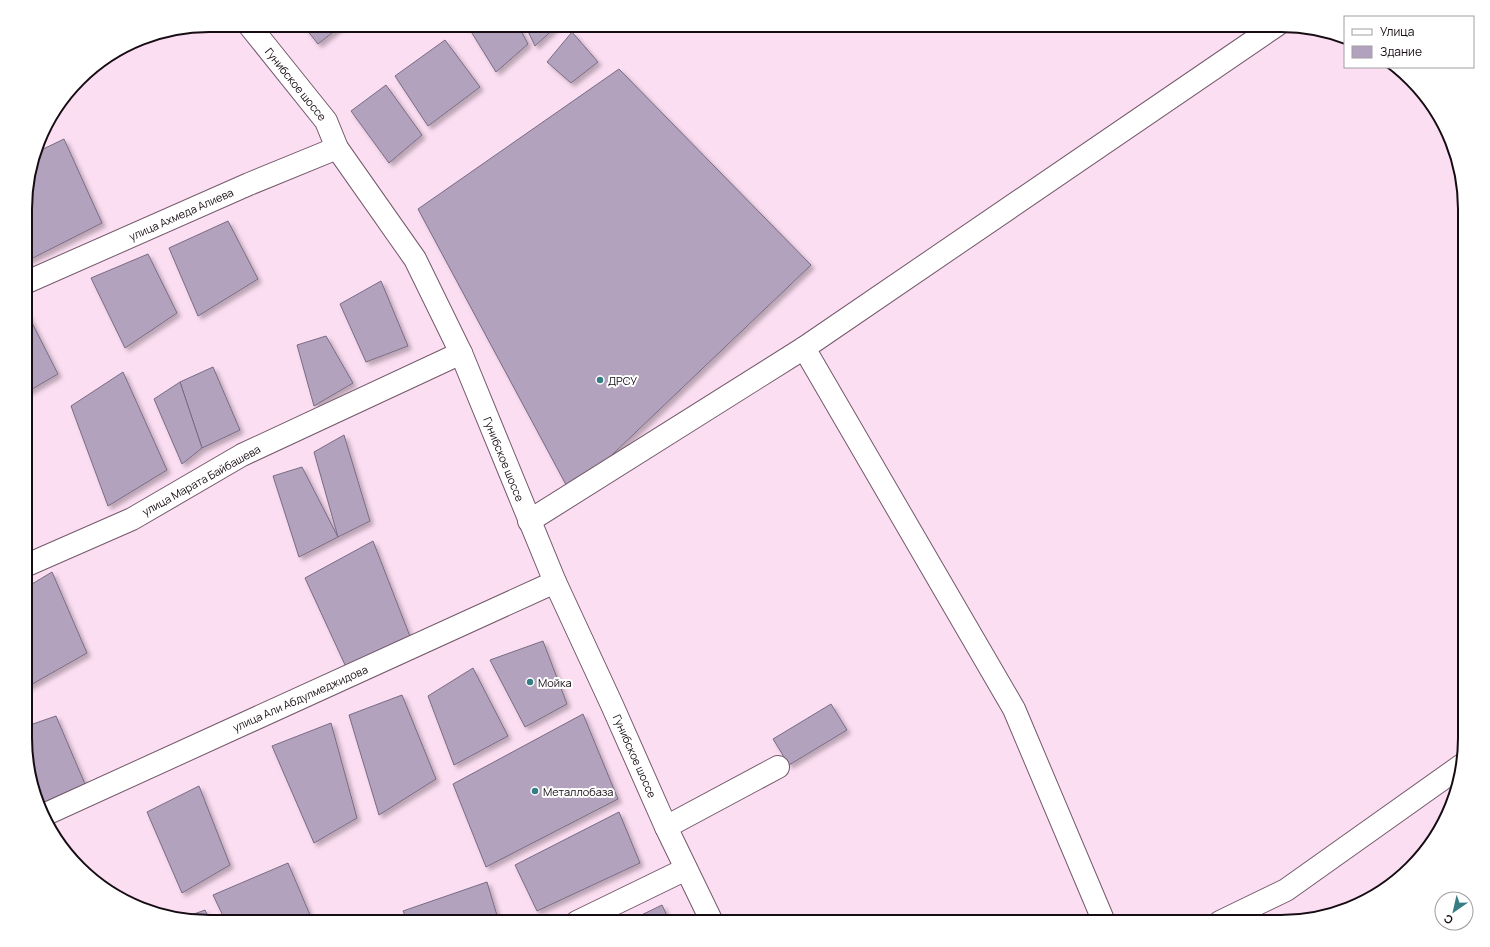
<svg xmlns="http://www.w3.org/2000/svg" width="1490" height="947" font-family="Manrope,sans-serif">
  <defs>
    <filter id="shadow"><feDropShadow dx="3.5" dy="3.5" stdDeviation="2" flood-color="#0004"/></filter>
  </defs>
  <rect width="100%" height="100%" fill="#fcdef2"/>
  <g fill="#b2a2bd" stroke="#796b84" filter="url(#shadow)">
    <polygon points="303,25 342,25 318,44"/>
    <polygon points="467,25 518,25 528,44 496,72"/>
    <polygon points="525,25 558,25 535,46"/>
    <polygon points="572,32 598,62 571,83 547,62"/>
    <polygon points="445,40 480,87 428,126 395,76"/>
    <polygon points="619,69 811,265 571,494 418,209"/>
    <polygon points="386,85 422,135 389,163 351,111"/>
    <polygon points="64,139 102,223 27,261 27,185 37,152"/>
    <polygon points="228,221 258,279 198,316 169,248"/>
    <polygon points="148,254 177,313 125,348 91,278"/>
    <polygon points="381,281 408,346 366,362 340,304"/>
    <polygon points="27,313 58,374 27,392"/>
    <polygon points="326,336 353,383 314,406 297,345"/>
    <polygon points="213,367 240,430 202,448 180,382"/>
    <polygon points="123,372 167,470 108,506 71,406"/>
    <polygon points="180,382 202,448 182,464 154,399"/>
    <polygon points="344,435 370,521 338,537 314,452"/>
    <polygon points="302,467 338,537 299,557 273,476"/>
    <polygon points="373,541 411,639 346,667 305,578"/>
    <polygon points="52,572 87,653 27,687 27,587"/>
    <polygon points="543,641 567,704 525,727 490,660"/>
    <polygon points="473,668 508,736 454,765 428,696"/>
    <polygon points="402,695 436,779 379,815 349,715"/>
    <polygon points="831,704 847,730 789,765 773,739"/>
    <polygon points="583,714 618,799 486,867 453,784"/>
    <polygon points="56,716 85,784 42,803 27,762 27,726"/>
    <polygon points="331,723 357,818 314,843 272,746"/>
    <polygon points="199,786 230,865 182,893 147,812"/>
    <polygon points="619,812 640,863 537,911 515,865"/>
    <polygon points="288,863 313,922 226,922 213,895"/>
    <polygon points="487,882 499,922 408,922 403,911"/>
    <polygon points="662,905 670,922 627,922"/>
    <polygon points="205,910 211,922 183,918"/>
  </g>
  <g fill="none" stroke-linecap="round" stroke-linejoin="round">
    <g stroke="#73596a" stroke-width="24">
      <g id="minor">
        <polyline points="27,282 249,184 337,148"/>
        <polyline points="804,348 1014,709 1104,922"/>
        <polyline points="529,521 804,348 1277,25"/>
        <polyline points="27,565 132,519 242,455 461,353"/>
        <polyline points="46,814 555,582"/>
        <polyline points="666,827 778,767"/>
        <polyline points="577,922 686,869"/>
        <polyline points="1220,922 1286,890 1462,765"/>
      </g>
    </g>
    <g stroke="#73596a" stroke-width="24">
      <polyline id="secondary" points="249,25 326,121 337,148 415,259 461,353 555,582 612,705 666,827 712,922"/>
    </g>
    <use href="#minor" stroke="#fff" stroke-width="22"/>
    <use href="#secondary" stroke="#fff" stroke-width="22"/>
  </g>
  <g fill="#367e83" stroke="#fff" stroke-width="1.5">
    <circle cx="600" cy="380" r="4"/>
    <circle cx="530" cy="682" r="4"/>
    <circle cx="535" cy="791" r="4"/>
  </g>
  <g text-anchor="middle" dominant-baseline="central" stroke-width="4" stroke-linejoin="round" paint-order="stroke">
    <g font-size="11" fill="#160c13" stroke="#fff">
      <text transform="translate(296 84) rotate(51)">Гунибское шоссе</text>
      <text transform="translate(181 214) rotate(-24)">улица Ахмеда Алиева</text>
      <text transform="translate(504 459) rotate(68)">Гунибское шоссе</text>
      <text transform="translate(201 480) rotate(-29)">улица Марата Байбашева</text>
      <text transform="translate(300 698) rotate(-24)">улица Али Абдулмеджидова</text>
      <text transform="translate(635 756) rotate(66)">Гунибское шоссе</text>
    </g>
    <g font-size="11" fill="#160c13" stroke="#fff" text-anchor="start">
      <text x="608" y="380">ДРСУ</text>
      <text x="538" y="682">Мойка</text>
      <text x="543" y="791">Металлобаза</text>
    </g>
  </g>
  <path d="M0 0H1490V947H0ZM209 32H1281A177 177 0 0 1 1458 209V738A177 177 0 0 1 1281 915H209A177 177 0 0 1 32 738V209A177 177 0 0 1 209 32Z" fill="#fff" fill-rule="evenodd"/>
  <path fill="none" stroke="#160c13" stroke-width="2" d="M209 32H1281A177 177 0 0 1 1458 209V738A177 177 0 0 1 1281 915H209A177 177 0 0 1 32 738V209A177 177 0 0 1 209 32Z"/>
  <rect x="1344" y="16" width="130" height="52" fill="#ffffff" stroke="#a29ea1"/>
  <rect x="1352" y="29" width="20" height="6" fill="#ffffff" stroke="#a29ea1"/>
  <text x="1380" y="36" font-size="12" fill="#160c13">Улица</text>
  <rect x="1352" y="46" width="20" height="12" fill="#b2a2bd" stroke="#a29ea1"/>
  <text x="1380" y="56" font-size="12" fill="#160c13">Здание</text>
  <g transform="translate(1454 911) rotate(214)"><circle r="19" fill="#ffffff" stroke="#a29ea1"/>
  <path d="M0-3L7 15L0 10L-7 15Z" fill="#367e83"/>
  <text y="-6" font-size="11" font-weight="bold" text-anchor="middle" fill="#160c13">С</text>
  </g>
</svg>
